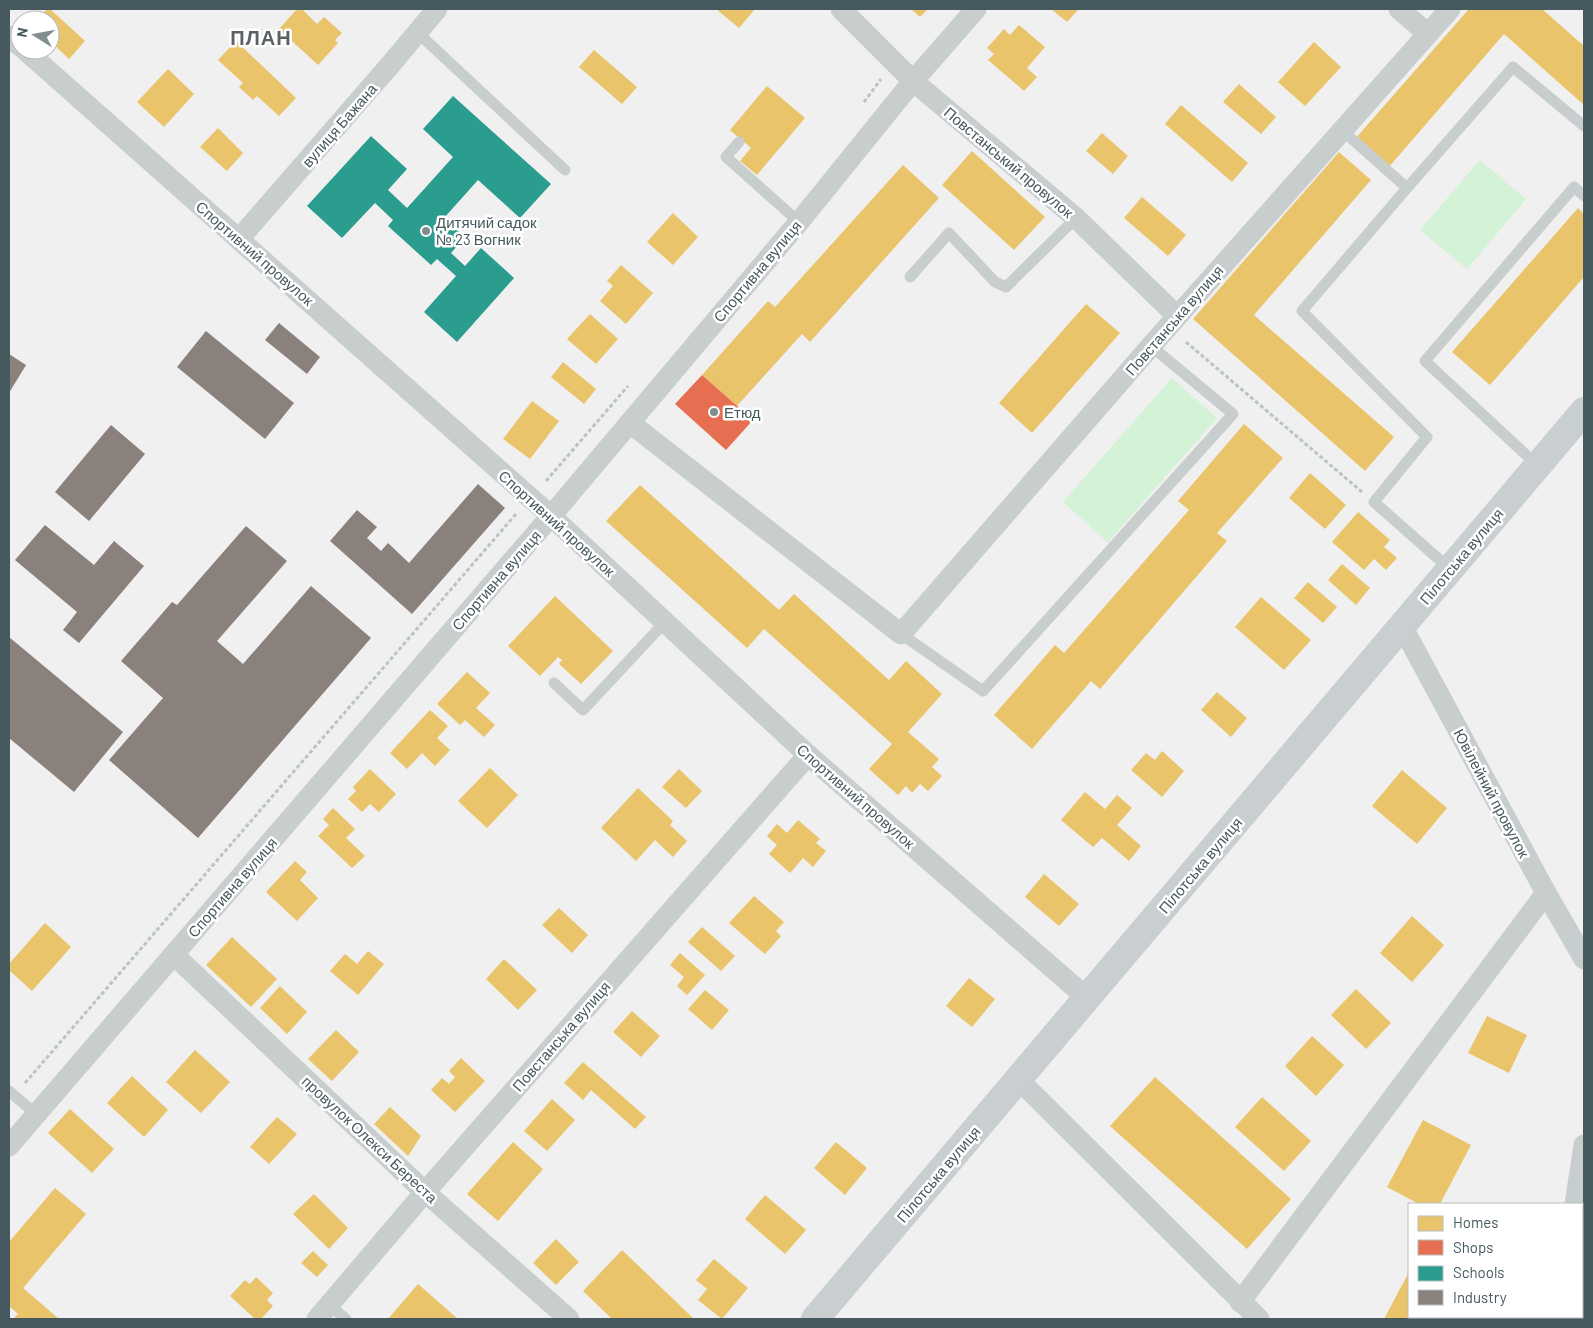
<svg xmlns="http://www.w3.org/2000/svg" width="1593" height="1328" font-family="Barlow,sans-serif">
  <rect width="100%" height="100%" fill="#f1f0f0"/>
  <g fill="#d3f2d6">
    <polygon points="1480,160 1526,199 1467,269 1420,230"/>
    <polygon points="1172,378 1217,418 1108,542 1063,502"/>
  </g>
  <g fill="#e9c46a">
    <polygon points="47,9 50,9 85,41 69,59 50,41 50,20 36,20"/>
    <polygon points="297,9 302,9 317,24 324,17 342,33 335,40 338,43 318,65 279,29"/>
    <polygon points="716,9 755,9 739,28"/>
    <polygon points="911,9 928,9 920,17"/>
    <polygon points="1051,9 1079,9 1067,22"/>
    <polygon points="1469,9 1542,9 1584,46 1584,105 1504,34 1388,168 1355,139"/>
    <polygon points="1019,25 1045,47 1027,68 1037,77 1024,91 988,60 994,54 987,48 1004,29 1010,35"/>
    <polygon points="236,41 296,98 279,116 257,96 253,100 239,87 243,83 218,60"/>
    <polygon points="1314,42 1341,67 1305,106 1278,82"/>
    <polygon points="594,50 637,87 622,104 579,67"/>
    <polygon points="168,69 194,94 164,127 137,102"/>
    <polygon points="1239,84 1276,117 1261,134 1223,102"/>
    <polygon points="767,86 805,118 757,175 740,161 751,148 730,130"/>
    <polygon points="1181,105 1248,163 1232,182 1165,124"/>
    <polygon points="218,128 243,153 227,171 200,147"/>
    <polygon points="1102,133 1128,156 1113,174 1086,151"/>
    <polygon points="972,151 1045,217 1014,250 942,185"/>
    <polygon points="1339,152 1371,180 1254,315 1394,437 1365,471 1193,319"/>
    <polygon points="903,165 939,198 810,342 802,334 737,406 702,375 768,301 775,307"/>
    <polygon points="1142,197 1186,235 1168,256 1124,218"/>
    <polygon points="1578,208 1584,214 1584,277 1490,385 1452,352"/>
    <polygon points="673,213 698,237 673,265 647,242"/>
    <polygon points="621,265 653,293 626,324 600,301 613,286 607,281"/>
    <polygon points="1086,304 1120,333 1032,433 999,403"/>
    <polygon points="590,314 618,339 596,364 567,339"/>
    <polygon points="563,362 596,389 584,404 551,377"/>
    <polygon points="532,401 559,421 530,459 503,439"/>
    <polygon points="1244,424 1283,458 1217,533 1227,541 1100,689 1091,681 1032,749 994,715 1055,645 1064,653 1189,510 1178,501"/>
    <polygon points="1310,473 1346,505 1325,529 1289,498"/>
    <polygon points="640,485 779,610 794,594 889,680 906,661 942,694 908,732 939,759 932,767 942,776 928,791 920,784 912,793 906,786 898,795 869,769 892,744 764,629 747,648 606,521"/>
    <polygon points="1358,512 1390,540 1384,547 1397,558 1386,570 1374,559 1364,570 1332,542"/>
    <polygon points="1342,564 1370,588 1356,605 1328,580"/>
    <polygon points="1308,582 1337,607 1323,623 1294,598"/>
    <polygon points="555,596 613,651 581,684 559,664 562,660 558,657 540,676 508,646"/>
    <polygon points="1261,597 1311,640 1284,670 1235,627"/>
    <polygon points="467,672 490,693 476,708 495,725 484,737 465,720 460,725 437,704"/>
    <polygon points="1217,692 1247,718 1231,737 1201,710"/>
    <polygon points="430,710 448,726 437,738 450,750 435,766 422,753 407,769 390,753"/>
    <polygon points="1162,751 1184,771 1162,797 1131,770 1146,753 1155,760"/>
    <polygon points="490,768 518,795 487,828 458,801"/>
    <polygon points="370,769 396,794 379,812 370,804 362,812 348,799 356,791 353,787"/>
    <polygon points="679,769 702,791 686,808 662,787"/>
    <polygon points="1402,770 1447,808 1417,844 1372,806"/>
    <polygon points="638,788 673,821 670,825 687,841 673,857 655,840 636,861 601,828"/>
    <polygon points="1085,792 1105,809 1117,795 1132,808 1117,825 1141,846 1129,861 1102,838 1093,847 1061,820"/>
    <polygon points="333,808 355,829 346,838 365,856 352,868 318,836 329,825 323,819"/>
    <polygon points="798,820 820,839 816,843 826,851 813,867 803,858 790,873 769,854 777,845 767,836 777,824 787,833"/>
    <polygon points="295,861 307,872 300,880 318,898 297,921 266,892"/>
    <polygon points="1044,874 1079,904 1059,926 1025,897"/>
    <polygon points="754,896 784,922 776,931 781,936 765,954 729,923"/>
    <polygon points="559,908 588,935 572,953 542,925"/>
    <polygon points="1412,916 1444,945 1412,982 1380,953"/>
    <polygon points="45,923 71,947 32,991 9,970 9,964"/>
    <polygon points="702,927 735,956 721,971 688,942"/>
    <polygon points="232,937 277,979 251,1007 206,965"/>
    <polygon points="368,951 384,964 358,995 330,971 345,954 357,964"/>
    <polygon points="680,953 705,975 687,995 677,986 684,977 670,965"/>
    <polygon points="504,959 537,990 518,1010 486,979"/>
    <polygon points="969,978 995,999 972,1027 946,1006"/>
    <polygon points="280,986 307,1012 287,1034 260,1008"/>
    <polygon points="1356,989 1391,1023 1366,1049 1331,1015"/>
    <polygon points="705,990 729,1010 712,1030 688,1009"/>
    <polygon points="632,1011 660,1036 641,1057 613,1032"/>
    <polygon points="1487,1016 1527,1035 1509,1073 1468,1053"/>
    <polygon points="336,1030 359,1052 332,1081 308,1059"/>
    <polygon points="1312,1036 1344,1065 1316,1096 1285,1066"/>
    <polygon points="195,1050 230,1082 201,1113 166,1082"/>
    <polygon points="461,1058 485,1081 455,1112 431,1090 442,1078 449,1084 455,1077 449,1071"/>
    <polygon points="583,1062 646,1117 635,1129 591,1090 583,1100 564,1083"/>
    <polygon points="132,1076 168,1110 144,1137 107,1103"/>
    <polygon points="1155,1077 1291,1199 1247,1249 1110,1126"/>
    <polygon points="1262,1097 1311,1141 1284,1171 1235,1127"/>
    <polygon points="552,1099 575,1120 547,1151 524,1131"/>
    <polygon points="390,1107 421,1136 408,1156 374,1124"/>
    <polygon points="70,1109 114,1149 92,1173 48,1133"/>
    <polygon points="277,1117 297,1134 269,1164 250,1147"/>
    <polygon points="1423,1120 1471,1145 1440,1204 1419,1204 1387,1187"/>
    <polygon points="513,1142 543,1169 498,1221 467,1194"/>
    <polygon points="836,1142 867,1168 845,1195 814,1168"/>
    <polygon points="55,1188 86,1214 23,1288 59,1319 13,1319 18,1314 9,1306 9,1242"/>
    <polygon points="314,1194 348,1228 329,1249 293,1214"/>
    <polygon points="765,1195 806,1230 785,1254 745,1219"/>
    <polygon points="556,1239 579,1262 556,1285 533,1263"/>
    <polygon points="622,1250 693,1318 692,1319 612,1319 583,1291"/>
    <polygon points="313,1251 328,1265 317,1277 301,1263"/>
    <polygon points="714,1259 748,1288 722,1319 698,1300 707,1289 696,1280"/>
    <polygon points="1409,1272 1409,1317 1429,1317 1427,1319 1384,1319"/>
    <polygon points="256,1277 273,1293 267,1300 273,1306 261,1319 255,1319 230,1296 245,1280 250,1284"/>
    <polygon points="418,1284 458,1319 388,1319"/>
  </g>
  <polygon fill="#e76f51" points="702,375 753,420 726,450 675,404"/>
  <polygon fill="#2a9d8f" points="453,96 551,184 520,218 478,180 444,218 465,237 451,253 465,266 481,248 514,278 457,342 424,312 456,276 437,259 431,265 388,226 393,220 375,203 342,238 307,206 371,136 407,169 388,190 407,208 453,157 423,129"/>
  <g fill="#8a817c">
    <polygon points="279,323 320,357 307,374 265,340"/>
    <polygon points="206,331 294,403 265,439 177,367"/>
    <polygon points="9,354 26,365 9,393"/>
    <polygon points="111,425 145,454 89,521 55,492"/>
    <polygon points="478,484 505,508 412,614 330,541 357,510 377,527 367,538 381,551 388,543 409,563"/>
    <polygon points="45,525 94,565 114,541 144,566 79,643 63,630 77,612 15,560"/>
    <polygon points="246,526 287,561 217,641 243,664 311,586 371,638 198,838 109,760 163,698 121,661 172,602 177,605"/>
    <polygon points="9,637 123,732 74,792 9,738"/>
  </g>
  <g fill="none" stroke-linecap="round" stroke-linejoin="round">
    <g stroke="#b7c6be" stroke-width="3" stroke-dasharray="4 2.5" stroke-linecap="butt">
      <polyline points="864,102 881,79"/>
      <polyline points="1186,342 1362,492"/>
      <polyline points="546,481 628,386"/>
      <polyline points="25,1083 516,514"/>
    </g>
    <g stroke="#c8cdce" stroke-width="11">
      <polyline points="418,33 565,170"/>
      <polyline points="1343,131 1407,188"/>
      <polyline points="739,142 726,157 799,222"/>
      <polyline points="910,277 949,233 995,282 1006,287 1076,218"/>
      <polyline points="1538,466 1425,361 1574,187 1584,196"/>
      <polyline points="1450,569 1374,502 1427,437 1302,311 1407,188 1513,67 1584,126"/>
      <polyline points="901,634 983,691 1233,414 1151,346"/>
      <polyline points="554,683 583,710 665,622"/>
      <polyline points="9,1091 36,1114"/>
      <polyline points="329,1305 346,1319"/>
    </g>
    <g stroke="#c8cdce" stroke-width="21">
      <polyline points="841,9 913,81 1076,218 1177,316"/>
      <polyline points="1399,9 1428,34"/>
      <polyline points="9,36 20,46"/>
      <polyline points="25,50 551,516 808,755 1087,998"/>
      <polyline points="239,239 391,64 437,9"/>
      <polyline points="630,423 901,634 1151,346 1450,9"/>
      <polyline points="1402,626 1546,893 1584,959"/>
      <polyline points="174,955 425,1192 569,1319"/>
      <polyline points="1018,1079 1259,1319"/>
      <polyline points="9,1146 551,516 799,222 913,81 976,9"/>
      <polyline points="1575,1204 1584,1145"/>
      <polyline points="1240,1302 1546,893"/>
      <polyline points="317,1319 425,1192 808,755"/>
      <polyline points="1554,1319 1554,1317"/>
    </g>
    <polyline stroke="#c9ced0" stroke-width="28" points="815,1319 1584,411"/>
  </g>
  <g fill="#818e91" stroke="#fff" stroke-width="2">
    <circle cx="426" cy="231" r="5"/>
    <circle cx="714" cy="412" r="5"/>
  </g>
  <g text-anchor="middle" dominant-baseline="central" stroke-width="5" stroke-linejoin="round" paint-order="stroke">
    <g font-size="15" fill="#45595e" stroke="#fff">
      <text transform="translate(339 125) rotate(-49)">вулиця Бажана</text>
      <text transform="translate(1009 162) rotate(40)">Повстанський провулок</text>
      <text transform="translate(255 253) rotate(41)">Спортивний провулок</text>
      <text transform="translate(757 271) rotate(-50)">Спортивна вулиця</text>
      <text transform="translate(1174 320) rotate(-49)">Повстанська вулиця</text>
      <text transform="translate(557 523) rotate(42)">Спортивний провулок</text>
      <text transform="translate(1461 556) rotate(-50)">Пілотська вулиця</text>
      <text transform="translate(496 580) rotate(-49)">Спортивна вулиця</text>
      <text transform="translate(1492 793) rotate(62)">Ювілейний провулок</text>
      <text transform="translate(856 796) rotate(41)">Спортивний провулок</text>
      <text transform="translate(1200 865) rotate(-50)">Пілотська вулиця</text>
      <text transform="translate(232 887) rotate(-49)">Спортивна вулиця</text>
      <text transform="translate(561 1036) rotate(-49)">Повстанська вулиця</text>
      <text transform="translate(370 1139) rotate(43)">провулок Олекси Береста</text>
      <text transform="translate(938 1174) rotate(-50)">Пілотська вулиця</text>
    </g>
    <g font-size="15" fill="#45595e" stroke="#fff" text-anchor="start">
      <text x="436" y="222">Дитячий садок<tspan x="436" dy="17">№ 23 Вогник</tspan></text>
      <text x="724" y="412">Етюд</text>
    </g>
    <g font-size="20" font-weight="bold" letter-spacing="1" fill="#5b6265" stroke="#fff">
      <text x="261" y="37">ПЛАН</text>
    </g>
  </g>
  <rect width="1593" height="1328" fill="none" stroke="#45595e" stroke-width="20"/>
  <rect x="1408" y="1203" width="175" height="115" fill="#ffffff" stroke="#b5bdbf"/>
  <rect x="1418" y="1216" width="25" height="15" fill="#e9c46a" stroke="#b5bdbf"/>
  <text x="1453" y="1228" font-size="15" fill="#45595e">Homes</text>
  <rect x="1418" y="1240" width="25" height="15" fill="#e76f51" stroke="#b5bdbf"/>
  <text x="1453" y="1253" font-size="15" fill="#45595e">Shops</text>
  <rect x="1418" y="1266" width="25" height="15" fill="#2a9d8f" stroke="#b5bdbf"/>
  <text x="1453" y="1278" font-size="15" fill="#45595e">Schools</text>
  <rect x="1418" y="1290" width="25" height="15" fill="#8a817c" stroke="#b5bdbf"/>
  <text x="1453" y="1303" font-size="15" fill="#45595e">Industry</text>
  <g transform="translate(35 35) rotate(281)"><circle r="24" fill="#ffffff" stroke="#b5bdbf"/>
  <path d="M0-4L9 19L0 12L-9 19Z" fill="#818e91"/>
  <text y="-8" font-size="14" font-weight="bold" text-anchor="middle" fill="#45595e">N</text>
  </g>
</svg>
